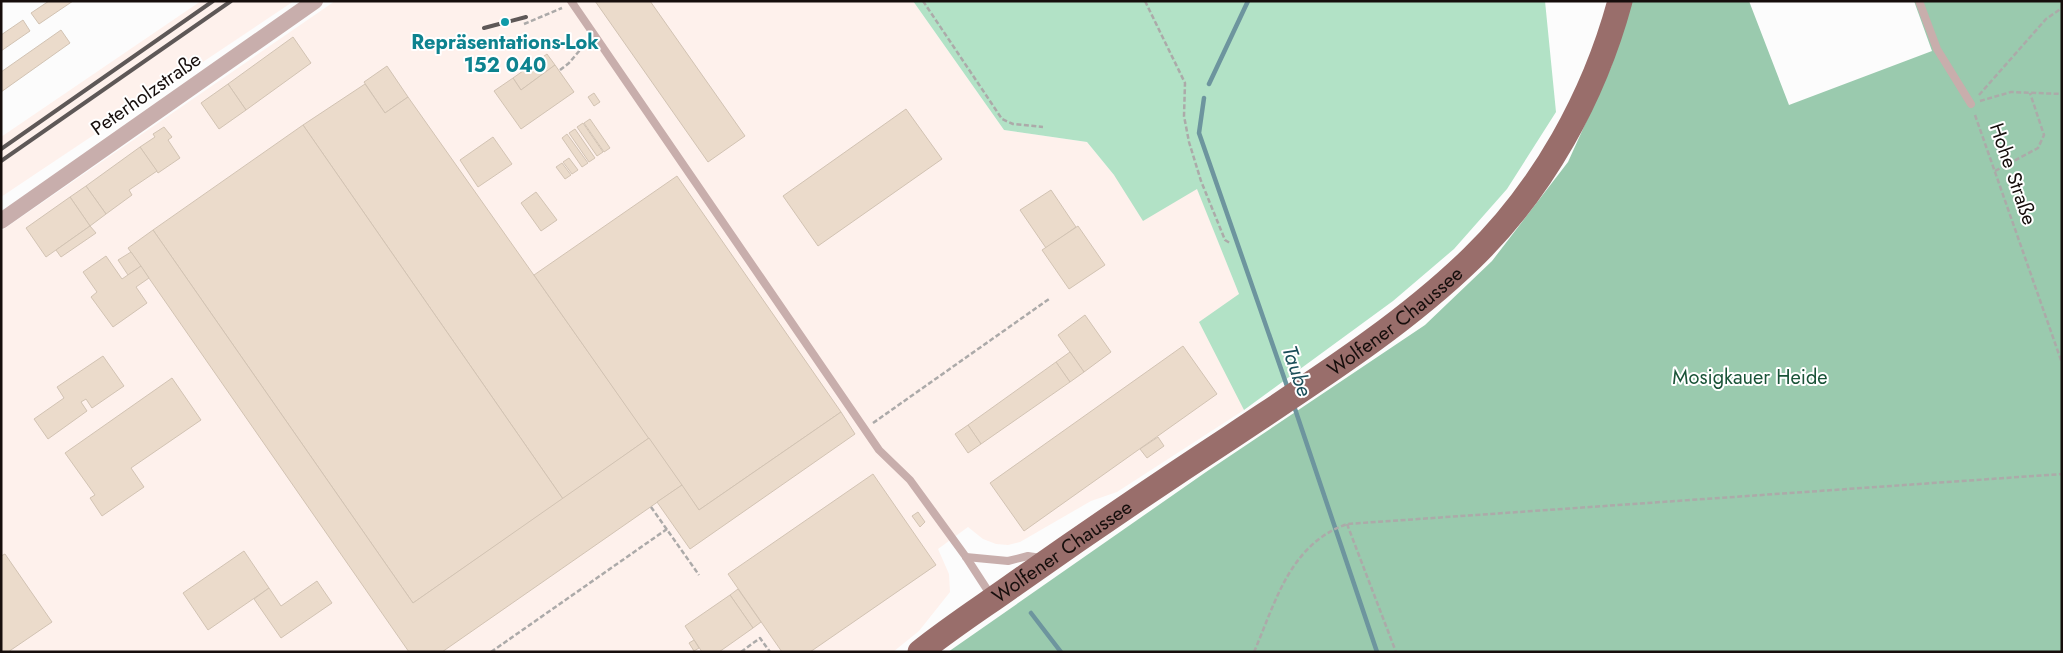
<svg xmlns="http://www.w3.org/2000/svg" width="2063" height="653" font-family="Jost,sans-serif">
  <rect width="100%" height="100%" fill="#fcfcfc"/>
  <g fill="#fef1ec">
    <polygon points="201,1 294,1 1,197 1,137"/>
    <polygon points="335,1 913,1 1004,130 1087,142 1114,175 1197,188 1239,294 1234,387 1244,410 1117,492 1091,501 1020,542 1008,545 996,544 983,539 968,527 938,549 949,574 950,592 919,631 893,652 1,652 1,231"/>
  </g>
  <polygon fill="#b2e2c6" points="913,1 1545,1 1556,112 1507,189 1454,249 1393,301 1244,410 1199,322 1239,294 1197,189 1143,221 1114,175 1087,142 1004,130"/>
  <polygon fill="#9acaae" points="1631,1 1749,1 1789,105 1932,51 1914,1 2062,1 2062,652 948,652 1206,472 1425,325 1492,261 1568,162 1611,67"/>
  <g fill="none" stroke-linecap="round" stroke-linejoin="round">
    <g stroke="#6d959e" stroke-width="4.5">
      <polyline points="1209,84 1248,1"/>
      <polyline points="1204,98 1199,133 1288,389"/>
      <polyline points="1294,406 1377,652"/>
      <polyline points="1031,613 1061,652"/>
    </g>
  </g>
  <g fill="#ebdbcb" stroke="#d2c3b3">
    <polygon points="49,1 73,1 39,24 31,13"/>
    <polygon points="595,1 650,1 745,136 708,162"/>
    <polygon points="23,20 30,31 1,51 1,35"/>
    <polygon points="61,30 70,43 1,92 1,72"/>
    <polygon points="293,37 311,63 246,110 228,84"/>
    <polygon points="547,54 555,65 521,90 513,78"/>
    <polygon points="555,65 574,92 521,129 494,91 513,78 521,90"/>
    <polygon points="387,66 408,97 385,113 364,82"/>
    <polygon points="228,84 246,110 219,129 201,103"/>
    <polygon points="365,84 385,113 408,97 649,438 563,499 303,125"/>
    <polygon points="594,93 600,102 594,106 588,97"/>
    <polygon points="906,109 942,159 818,246 783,196"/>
    <polygon points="590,119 610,148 604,152 584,123"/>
    <polygon points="583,123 603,152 597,156 577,127"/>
    <polygon points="303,125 563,499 413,603 153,230"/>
    <polygon points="164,127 172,137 168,140 180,158 158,173 140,147 155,137 153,134"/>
    <polygon points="575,129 595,158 589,162 569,133"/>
    <polygon points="567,134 588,163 582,167 562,138"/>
    <polygon points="493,137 512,164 478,187 460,160"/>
    <polygon points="140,147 157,171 129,190 132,195 106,214 86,186"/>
    <polygon points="569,158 578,170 572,174 563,162"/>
    <polygon points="562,163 571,175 565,179 556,167"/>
    <polygon points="677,176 841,412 699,510 534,275"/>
    <polygon points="86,186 106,214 90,226 70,197"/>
    <polygon points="1051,190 1076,227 1046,248 1020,210"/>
    <polygon points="536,192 557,220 541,231 521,203"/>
    <polygon points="70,197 90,226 46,257 26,228"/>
    <polygon points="90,226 96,233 61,257 56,250"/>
    <polygon points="1078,226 1105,265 1069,289 1042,250"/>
    <polygon points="153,230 413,603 649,438 682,485 442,652 409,652 128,248"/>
    <polygon points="131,252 141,266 128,275 118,260"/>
    <polygon points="106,256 122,279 141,266 149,278 136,287 147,303 113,327 91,297 97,292 83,272"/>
    <polygon points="1085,315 1111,352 1084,372 1058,335"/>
    <polygon points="1183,346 1217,394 1024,531 990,483"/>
    <polygon points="1070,352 1084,372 1070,382 1056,362"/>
    <polygon points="103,356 124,386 92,408 86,399 81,402 87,411 48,439 34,419 64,398 57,387"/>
    <polygon points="1056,362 1070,382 981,444 968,425"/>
    <polygon points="172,378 201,420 131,468 144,487 102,516 90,498 95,495 65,453"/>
    <polygon points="841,412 855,434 690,549 657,502 682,485 699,510"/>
    <polygon points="968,425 981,444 968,453 955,434"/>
    <polygon points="1158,437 1164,446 1147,458 1140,449"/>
    <polygon points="873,474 936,565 810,652 782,652 728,574"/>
    <polygon points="918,512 925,522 920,527 912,516"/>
    <polygon points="244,551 269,588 208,630 183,593"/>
    <polygon points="5,554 52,622 8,652 1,652 1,556"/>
    <polygon points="317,581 332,603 281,638 254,599 269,588 281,606"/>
    <polygon points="738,589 761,622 753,628 730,595"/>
    <polygon points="730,595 753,628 719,652 702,652 685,626"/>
    <polygon points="694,640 699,648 694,651 689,643"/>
  </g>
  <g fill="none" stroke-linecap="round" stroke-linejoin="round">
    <g stroke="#acaaa9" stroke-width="2.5" stroke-dasharray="5 2.5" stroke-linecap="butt">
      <polyline points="923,1 1002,119 1013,124 1043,127"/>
      <polyline points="1145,1 1185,83 1184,116 1189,142 1201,181 1225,240 1230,243"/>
      <polyline points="524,24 562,8"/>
      <polyline points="560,70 569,63 586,43"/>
      <polyline points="1979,95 2046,19 2062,8"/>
      <polyline points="1980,101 2011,92 2062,94"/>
      <polyline points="1975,115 2062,363"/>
      <polyline points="1995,171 2038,148 2044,135 2030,93"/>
      <polyline points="873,423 1049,299"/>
      <polyline points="651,507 699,575"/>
      <polyline points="1347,524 1396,652"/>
      <polyline points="491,652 667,529"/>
      <polyline points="741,652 760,638 770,652"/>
      <path d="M1254,652c22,-51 36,-108 93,-128l715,-50"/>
    </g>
    <g stroke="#c8aeac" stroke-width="8">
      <polyline points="571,1 879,450 910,480 966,557 992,597"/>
      <polyline points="1919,1 1937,49 1971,104"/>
      <polyline points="966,557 1008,561 1028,556 1041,558"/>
    </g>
    <polyline stroke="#c8aeac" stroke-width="16" points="1,221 315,1"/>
    <path stroke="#996e6b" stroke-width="25" id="s1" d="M920,652c31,-25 64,-46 96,-69 71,-50 143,-99 215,-146 82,-55 170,-110 241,-179 71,-69 122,-161 148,-257"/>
    <g stroke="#5e5857" stroke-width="4">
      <polyline points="484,28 526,17"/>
      <polyline points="1,149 213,1"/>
      <polyline points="1,161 231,1"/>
    </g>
  </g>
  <circle fill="#0f9aa8" stroke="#fff" stroke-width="2" cx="505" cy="22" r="5"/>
  <g text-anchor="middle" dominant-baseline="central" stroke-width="4" stroke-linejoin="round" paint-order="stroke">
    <g font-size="20" font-weight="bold" fill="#0d838f" stroke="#fff">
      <text x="505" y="42">Repräsentations-Lok<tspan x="505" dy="23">152 040</tspan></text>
    </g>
    <g font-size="20" fill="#160e0c" stroke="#fff">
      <text transform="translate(146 94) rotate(-35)">Peterholzstraße</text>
      <text transform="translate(2013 174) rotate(71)">Hohe Straße</text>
      <text stroke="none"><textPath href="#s1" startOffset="579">Wolfener Chaussee</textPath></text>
      <text stroke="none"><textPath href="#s1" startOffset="174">Wolfener Chaussee</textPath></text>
    </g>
    <g font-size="20" fill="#1a5438" stroke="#fff">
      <text x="1750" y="377">Mosigkauer Heide</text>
    </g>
    <g font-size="21" font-style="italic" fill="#1a4e59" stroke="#fff">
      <text transform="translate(1297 371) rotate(71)">Taube</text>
    </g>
  </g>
  <rect width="2063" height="653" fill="none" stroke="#160e0c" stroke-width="5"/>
</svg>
